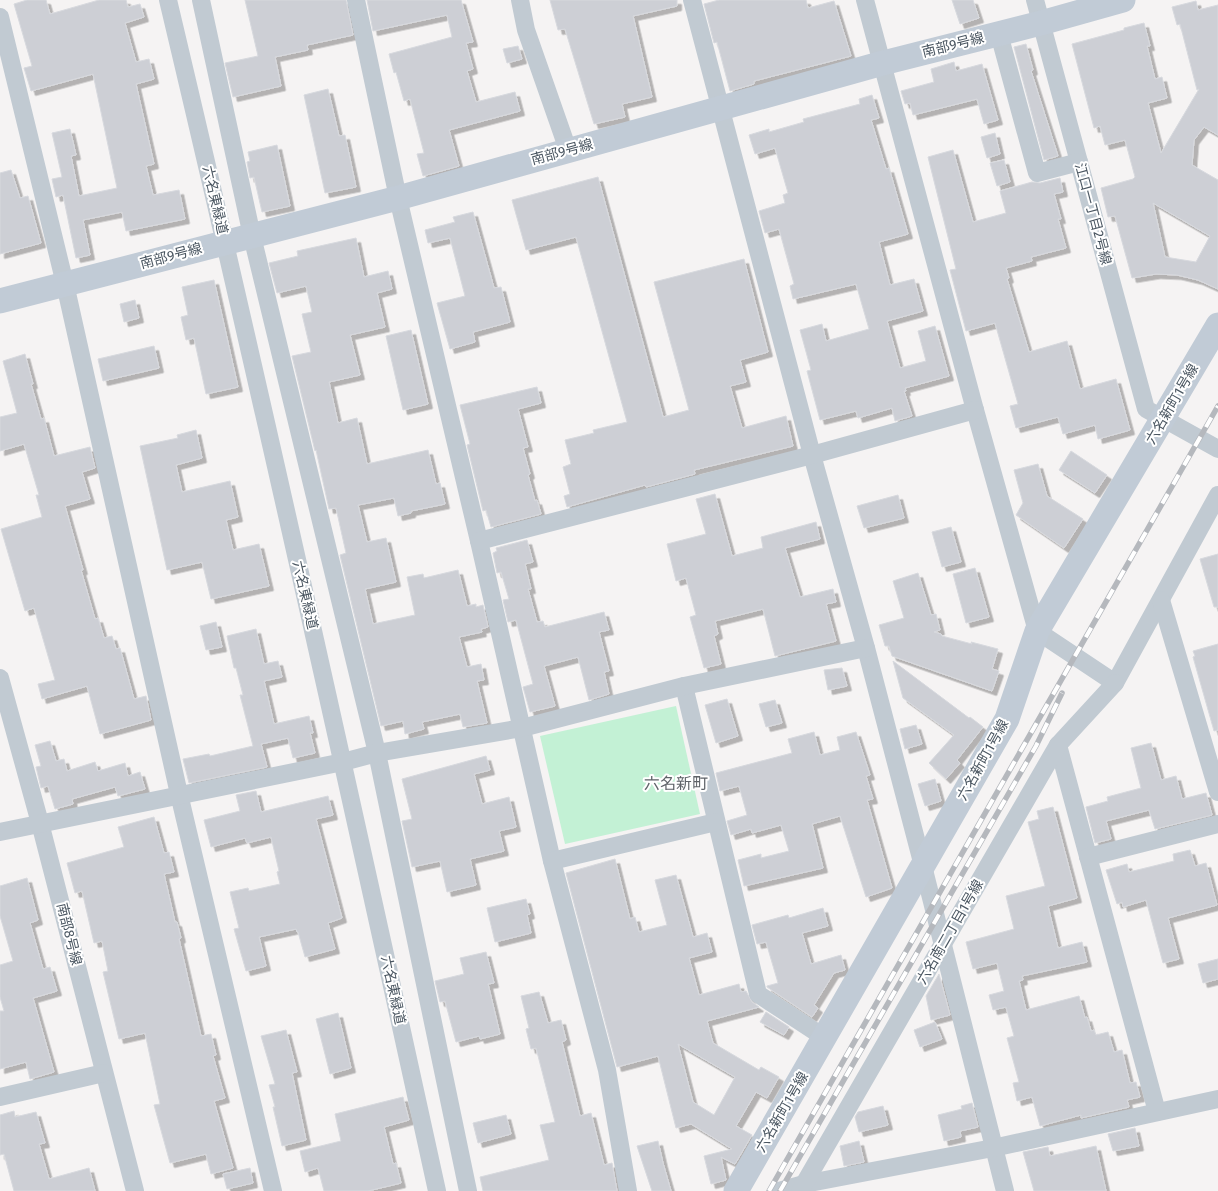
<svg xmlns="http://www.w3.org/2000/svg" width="1218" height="1191" font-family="'Fira Sans','Noto Sans JP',sans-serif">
  <defs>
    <filter id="shadow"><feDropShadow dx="4.5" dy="4.5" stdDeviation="0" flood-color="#0004"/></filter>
  </defs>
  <rect width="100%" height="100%" fill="#f5f3f3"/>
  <polygon fill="#c3f1d5" points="676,706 700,814 565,844 540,736"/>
  <g fill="#cdcfd5" stroke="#d7d9de" fill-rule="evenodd" filter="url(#shadow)">
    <polygon points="27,0 46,0 50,14 99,0 126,0 128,7 140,4 144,17 125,23 136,62 149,59 154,79 136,84 154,164 146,166 153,195 179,190 185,219 126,231 122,212 83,220 90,255 76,258 63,195 56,197 52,179 62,177 52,133 70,129 76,155 71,156 79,196 117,188 93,74 31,91 24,68 32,66 14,4"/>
    <polygon points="245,0 346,0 353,35 307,45 308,50 275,57 281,86 233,97 225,63 258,56"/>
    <polygon points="367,0 461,0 473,42 466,43 473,69 467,71 476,102 515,92 520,111 449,130 459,166 423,176 417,154 424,153 410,99 404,101 396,72 394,73 389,54 452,37 447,15 373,31"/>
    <polygon points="550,0 677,0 677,6 633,16 652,97 622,104 625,117 594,124 565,29 558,30"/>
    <polygon points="719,0 806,0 808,8 834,1 851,56 754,81 754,84 730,91 717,42 714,43 704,4"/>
    <polygon points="952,0 973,0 979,18 960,24"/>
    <path d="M1196,1l2,9 20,-5v130l-14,-8 -10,13 -2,25 26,15v109l-20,-9 -21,-5 -21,-1 -24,4 -17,-62 -7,1 -7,-29 32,-9 2,-2 -10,-37 -20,5 -5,-19 -6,2 -22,-84 52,-14v-2l20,-5 6,23h-3l8,33 7,-2 5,21 -19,5 13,50 38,-64 -2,1 -17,-66 -3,1 -5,-18zM1153,203l57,33 -14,26 -31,-5z"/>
    <polygon points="1026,44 1033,70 1031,71 1058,156 1044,160 1014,47"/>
    <polygon points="518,46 522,59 507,63 503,49"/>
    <polygon points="954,62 956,71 982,64 998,120 984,124 977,99 913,115 910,103 905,104 901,91 934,82 931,69"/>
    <polygon points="328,89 339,136 345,135 356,187 325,193 304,95"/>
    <polygon points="872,95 879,118 871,120 886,169 889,168 908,234 879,242 890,285 914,279 923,311 887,321 900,368 926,361 918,331 935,326 949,376 905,388 906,391 904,391 912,416 895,421 892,408 858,418 856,411 820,420 807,371 811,370 800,330 822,324 826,341 869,329 856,284 793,299 790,286 794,284 779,229 765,233 759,211 785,203 783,195 788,193 775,148 755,154 749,135 769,129 769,132 804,122 803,119 860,104 859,99"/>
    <polygon points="995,133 1000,154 987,158 981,137"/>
    <polygon points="277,145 290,206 262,212 254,177 250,178 247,162 250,161 248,152"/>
    <polygon points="953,150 973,222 1006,213 1000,191 1032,182 1040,183 1060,178 1063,192 1054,194 1061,219 1058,219 1066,248 1031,257 1032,261 1006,268 1009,278 1007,279 1029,352 1067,341 1080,389 1116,379 1130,430 1098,439 1095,425 1063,434 1058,417 1016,428 1010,406 1018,404 995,323 966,331 950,270 956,269 928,157"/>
    <polygon points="1004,160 1010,182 997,186 990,163"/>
    <polygon points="11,170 20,198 28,196 41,243 0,254 0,173"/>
    <polygon points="598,177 663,417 689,410 654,282 744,259 768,352 740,360 746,382 730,386 742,428 786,416 793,446 694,470 695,474 646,487 645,485 567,507 564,496 570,494 563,467 571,464 565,440 594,433 593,430 627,422 576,237 526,250 512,200"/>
    <polygon points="473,212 494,288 501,287 510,322 473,332 475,342 450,349 437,303 465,296 450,238 428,243 425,230 455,222 453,217"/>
    <polygon points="356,238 364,277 388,271 392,289 377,293 385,327 350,335 360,375 329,382 338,423 357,418 367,464 428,450 436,484 440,483 445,504 411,511 411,513 398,516 394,498 358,505 367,542 386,538 396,582 365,589 373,624 415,615 407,577 423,574 424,578 458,570 467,606 476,604 476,607 483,605 488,627 481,629 482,632 459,637 467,667 481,664 484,680 477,681 487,723 463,727 460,714 422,722 424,729 405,734 403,721 381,726 340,555 346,553 336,508 329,509 316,450 315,451 292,356 311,352 302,314 312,312 306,286 277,293 269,263 298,256 297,251"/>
    <polygon points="214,280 238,387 206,394 194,338 186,340 181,317 188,315 182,287"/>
    <polygon points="135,300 139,318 124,322 120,304"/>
    <polygon points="411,330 428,404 403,410 386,336"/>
    <polygon points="154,346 159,368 103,381 98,359"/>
    <polygon points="25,354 33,384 31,384 41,419 44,418 54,456 90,447 95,468 82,472 90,499 65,506 83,570 81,570 95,619 98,618 104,638 112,636 116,649 120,648 134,699 146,696 151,720 100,734 87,686 42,699 38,684 55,680 34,608 25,611 1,529 42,517 36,495 39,495 24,444 0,451 0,417 17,413 3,361"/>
    <polygon points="537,387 541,403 518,409 528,447 523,448 530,474 528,475 535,501 537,500 541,514 491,527 486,510 483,511 467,445 470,444 460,405"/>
    <polygon points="196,430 202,458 176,465 182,492 230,481 238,517 226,520 233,550 259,544 269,586 211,599 202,562 167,570 140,446 178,438 177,435"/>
    <polygon points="1071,451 1107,475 1095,493 1059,470"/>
    <polygon points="1038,464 1047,496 1083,519 1064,548 1016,515 1023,503 1014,470"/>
    <polygon points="715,494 732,556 763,548 761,537 816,522 820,539 785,548 800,597 833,589 836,602 826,604 836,641 775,656 763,609 715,621 718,634 714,636 721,664 704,668 690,617 696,615 686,578 676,581 667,544 706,534 696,499"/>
    <polygon points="898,495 904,518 864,528 857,506"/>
    <polygon points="951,527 961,562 942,567 932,532"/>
    <polygon points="527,540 533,562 525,564 531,589 528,589 537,622 543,621 545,627 604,612 609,630 599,632 609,671 604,672 609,694 589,700 578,657 544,666 555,706 530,712 523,687 533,684 516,620 508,622 503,600 509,599 501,572 497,573 493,553 497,551 496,548"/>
    <polygon points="1218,554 1218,607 1214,607 1200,559"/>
    <polygon points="975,568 989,617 966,623 953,574"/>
    <polygon points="918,573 931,615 936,614 940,630 934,632 941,634 942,636 972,644 971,642 998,649 992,669 999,671 992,691 892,656 889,646 885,646 879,625 904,618 893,581"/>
    <polygon points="216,622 222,647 206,650 200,626"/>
    <polygon points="256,629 264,664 278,661 282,677 264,681 274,724 309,716 313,733 310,733 315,753 293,758 288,738 261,744 267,767 189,783 183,759 209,754 210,756 253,746 240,695 243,695 236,668 234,668 227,636"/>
    <polygon points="1218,644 1218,730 1214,731 1193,657 1195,656 1193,651"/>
    <polygon points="893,661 969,718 970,717 983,727 957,760 960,763 946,779 929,763 954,735 903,698"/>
    <polygon points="842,668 847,686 828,690 824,670"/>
    <polygon points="727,699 738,736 716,743 705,705"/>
    <polygon points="775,700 782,723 766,727 759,704"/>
    <polygon points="916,725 922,744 905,749 900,729"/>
    <polygon points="814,732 820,755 840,750 837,737 856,732 870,775 866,776 873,799 867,800 892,888 866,897 840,816 812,824 823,868 744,886 738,860 761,854 761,858 789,851 781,825 752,833 751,829 731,835 727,821 747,815 739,786 720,791 716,773 792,753 788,739"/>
    <polygon points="50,741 56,761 64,759 67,771 95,762 98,771 125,763 128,776 140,772 145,789 118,796 115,787 72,799 73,804 55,809 48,786 41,788 36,767 41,766 35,745"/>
    <polygon points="1151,743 1161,780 1176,776 1182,799 1206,793 1212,815 1155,829 1149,810 1106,821 1111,839 1095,843 1086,807 1108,801 1107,797 1141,788 1131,748"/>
    <polygon points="486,756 490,770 474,774 482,804 509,797 516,827 499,831 504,851 470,859 476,885 447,892 440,861 412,867 402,821 412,819 402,779"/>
    <polygon points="935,779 941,801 925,806 918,784"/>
    <polygon points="256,791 261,812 328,796 333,815 316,819 342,918 328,923 335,949 305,957 298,932 297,932 296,929 259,937 266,966 246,971 234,929 239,928 230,892 248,888 249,891 280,884 277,872 279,871 271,837 247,843 245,838 211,847 204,820 240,811 236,795"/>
    <polygon points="1053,807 1077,898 1048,906 1058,948 1082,942 1087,962 1022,976 1023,980 1019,981 1026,1010 1079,996 1085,1018 1087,1017 1091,1031 1094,1030 1096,1035 1108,1032 1114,1052 1122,1050 1130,1083 1136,1082 1140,1097 1127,1100 1129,1107 1081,1118 1081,1115 1040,1126 1032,1097 1017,1101 1013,1083 1019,1082 1007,1038 1014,1036 1006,1007 993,1010 989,995 1004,991 997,963 973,969 966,942 1014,929 1006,896 1045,886 1028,822 1039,819 1037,811"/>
    <polygon points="154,817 164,853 169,852 174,872 164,874 175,922 177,922 181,938 179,939 201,1036 211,1034 216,1055 213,1056 225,1098 214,1101 233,1168 211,1174 206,1154 170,1163 154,1105 160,1104 145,1033 119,1039 103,972 108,971 102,941 94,943 82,891 75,893 67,863 124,847 118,827"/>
    <polygon points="1190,850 1195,866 1206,863 1217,905 1168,918 1179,959 1163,963 1146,900 1123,907 1122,902 1117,904 1106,870 1127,864 1129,872 1174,861 1173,854"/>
    <path d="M615,859l15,60 5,-2 4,15 28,-7 -12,-45 21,-5 17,62 14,-4 5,19 -23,6 10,37 40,-11 2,8 5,-1 6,11 7,5 -52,14 6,22 46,27 2,-3 18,10 -12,21 -11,-6 -20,34 16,9 -17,29 -14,-7 5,23 -15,4 -7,-28 28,-7 -41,-25 -15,4 -18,-72 -41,11 -51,-194zM678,1044l57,33 -21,38 -21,-13z"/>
    <polygon points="27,878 38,920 30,923 43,969 50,967 57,991 33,998 54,1072 30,1079 26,1062 0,1069 0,1011 4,1011 0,997 0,965 13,961 0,916 0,886"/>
    <polygon points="526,899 530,914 527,915 531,933 495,942 487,908"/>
    <polygon points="823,908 828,926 802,933 811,964 841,955 845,970 834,973 814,1005 818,1008 812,1017 767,987 767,986 778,983 766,942 757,944 752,925 788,915 789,918"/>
    <polygon points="486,952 494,983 488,984 500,1034 480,1039 479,1036 456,1042 445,1001 440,1002 435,981 464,974 460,958"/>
    <polygon points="1218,959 1218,979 1203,983 1198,964"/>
    <polygon points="939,974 950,1015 931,1020 926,996"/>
    <polygon points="539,992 548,1023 561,1020 566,1040 562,1042 580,1116 591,1113 604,1165 612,1163 617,1191 483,1191 480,1177 549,1160 540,1125 555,1122 536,1048 531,1049 526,1029 529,1028 521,996"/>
    <polygon points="766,1012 789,1027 784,1035 760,1022"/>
    <polygon points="338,1013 351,1068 330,1074 316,1019"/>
    <polygon points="935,1022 942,1039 920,1047 914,1030"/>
    <polygon points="286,1030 297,1072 292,1073 306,1140 282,1146 273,1107 275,1107 269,1085 275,1084 261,1036"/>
    <polygon points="403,1097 409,1120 384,1127 393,1164 396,1163 401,1183 368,1191 324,1191 318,1168 305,1172 300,1151 341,1141 335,1114"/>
    <polygon points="972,1103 978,1127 960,1131 961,1137 944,1141 938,1115 962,1109 961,1106"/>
    <polygon points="883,1106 888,1125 859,1132 855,1117 858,1112"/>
    <polygon points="14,1111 15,1117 36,1112 45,1143 39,1144 49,1179 89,1168 95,1191 14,1191 4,1154 0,1155 0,1115"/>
    <polygon points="506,1115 511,1134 478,1143 473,1123"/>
    <polygon points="1135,1128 1139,1146 1113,1151 1108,1134"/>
    <polygon points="658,1141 663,1163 671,1191 652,1191 637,1146"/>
    <polygon points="859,1141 864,1162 844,1166 840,1146"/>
    <polygon points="1096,1146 1106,1191 1034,1191 1023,1152 1048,1147 1050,1156"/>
    <polygon points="250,1168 253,1183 227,1189 223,1174"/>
  </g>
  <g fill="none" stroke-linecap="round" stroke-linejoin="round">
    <g stroke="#c1cad2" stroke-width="18">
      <path d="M168,0c94,396 182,793 269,1191"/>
      <polyline points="201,0 252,236 377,753 468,1191"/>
      <polyline points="356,0 398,198 479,541 552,861 607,1070 628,1191"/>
      <polyline points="520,0 526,30 568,150"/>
      <polyline points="692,0 812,455 866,648 923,866 1005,1191"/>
      <polyline points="865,0 975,410 1037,631 1115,683 1218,495"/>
      <polyline points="1035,0 1146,409 1218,449"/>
      <polyline points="0,17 65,284 179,794 273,1191"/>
      <polyline points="999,34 1037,173 1079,162"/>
      <polyline points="479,541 812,455 975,410"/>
      <polyline points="1161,600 1218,792"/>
      <polyline points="0,678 40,823 135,1191"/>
      <polyline points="684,686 758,994 825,1038"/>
      <polyline points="1058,745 1157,1112"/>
      <polyline points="0,832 343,762 377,753 522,728 684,686 866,648"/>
      <polyline points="1088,857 1218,824"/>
      <polyline points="552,861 716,822"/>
      <polyline points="0,1097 104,1073"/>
      <polyline points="779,1191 804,1184 993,1148 1218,1099"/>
      <polyline points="800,1191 1058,745 1115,683"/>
    </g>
    <g stroke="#c1cbd6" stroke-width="25">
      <polyline points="0,301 398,198 883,63 1041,23 1123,0"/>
      <polyline points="736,1191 1007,719 1037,631 1218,325"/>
    </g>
    <g stroke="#b5b8bd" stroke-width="5.5">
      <g id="rail">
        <polyline points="769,1191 1218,406"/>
        <polyline points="780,1191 1036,746 1062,693"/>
      </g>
    </g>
    <use href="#rail" stroke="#fff" stroke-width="4" stroke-dasharray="11" stroke-linecap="butt"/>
  </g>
  <g text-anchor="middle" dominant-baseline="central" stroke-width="4" stroke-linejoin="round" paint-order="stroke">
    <g font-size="14" fill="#4a5661" stroke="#fff">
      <text transform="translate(953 45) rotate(-14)">南部9号線</text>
      <text transform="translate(562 152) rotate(-15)">南部9号線</text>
      <text transform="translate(215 200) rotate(77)">六名東緑道</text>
      <text transform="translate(1093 214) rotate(75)">江口一丁目2号線</text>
      <text transform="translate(171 256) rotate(-15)">南部9号線</text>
      <text transform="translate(1172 404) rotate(-60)">六名新町1号線</text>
      <text transform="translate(305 595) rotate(77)">六名東緑道</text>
      <text transform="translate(983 760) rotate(-61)">六名新町1号線</text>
      <text transform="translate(950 932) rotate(-60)">六名南二丁目1号線</text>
      <text transform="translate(69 934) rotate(76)">南部8号線</text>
      <text transform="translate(393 990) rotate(78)">六名東緑道</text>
      <text transform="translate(782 1112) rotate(-60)">六名新町1号線</text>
    </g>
    <g font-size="16" fill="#5f6368" stroke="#fff">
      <text x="676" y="783">六名新町</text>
    </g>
  </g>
</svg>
